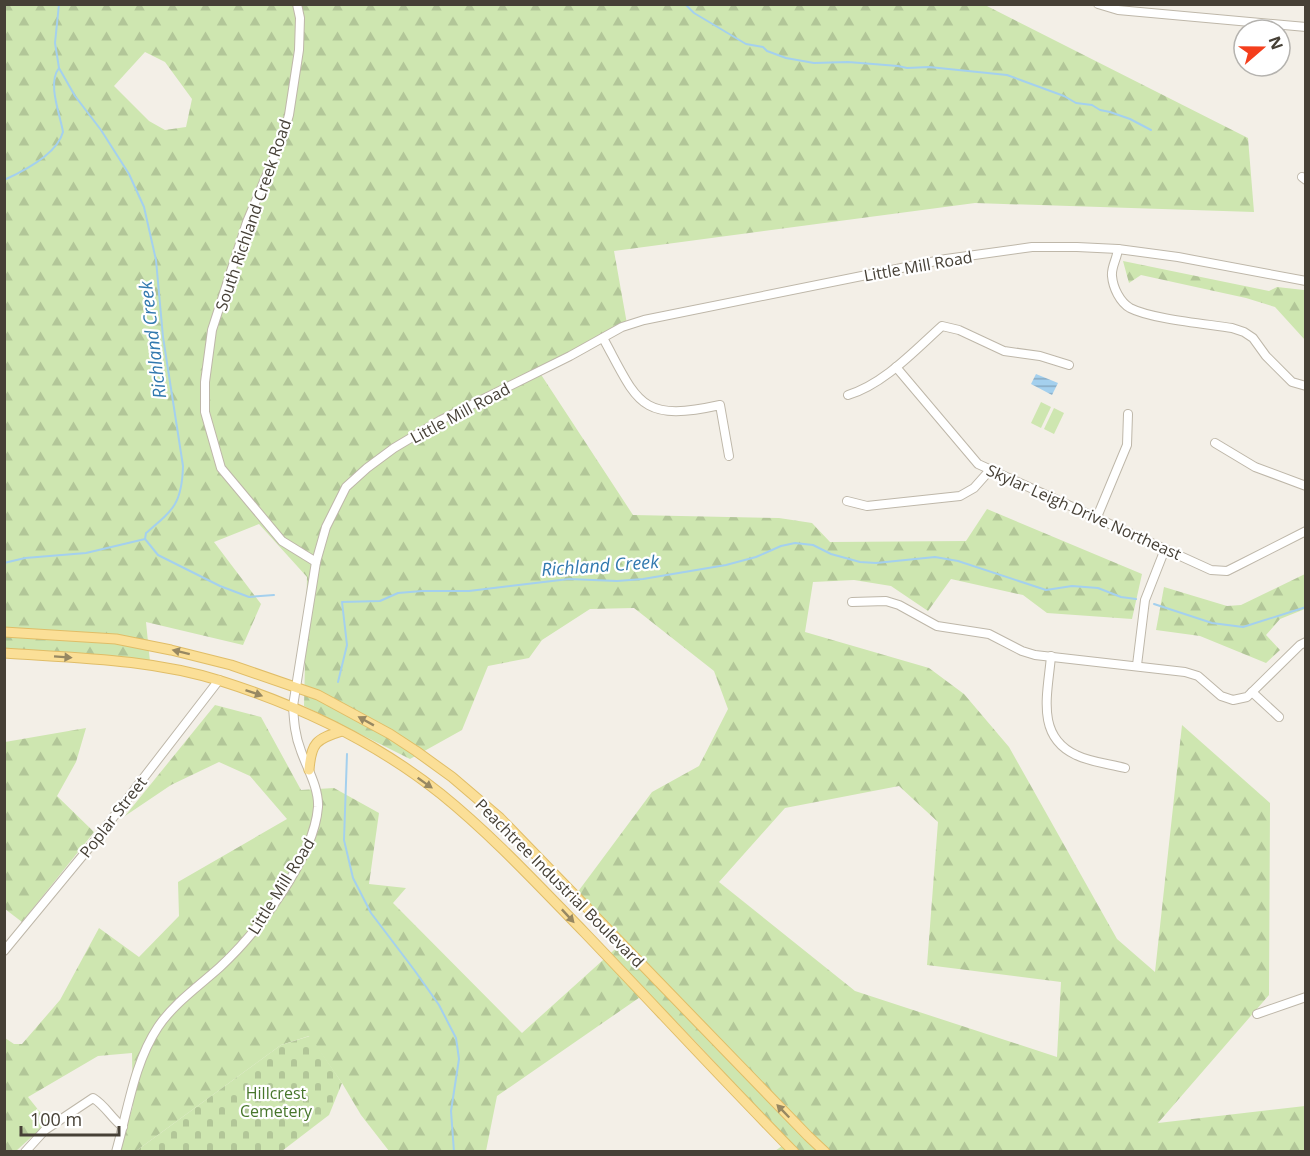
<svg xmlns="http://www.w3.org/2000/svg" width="1310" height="1156" font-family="'Open Sans',sans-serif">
  <defs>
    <pattern id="forest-firs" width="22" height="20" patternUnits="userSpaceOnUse" patternTransform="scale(1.5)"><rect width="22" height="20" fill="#cee6b0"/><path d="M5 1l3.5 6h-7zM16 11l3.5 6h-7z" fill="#b2c698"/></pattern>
    <pattern id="cemetery-stones" width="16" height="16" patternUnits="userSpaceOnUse" patternTransform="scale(1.5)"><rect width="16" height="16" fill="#cee6b0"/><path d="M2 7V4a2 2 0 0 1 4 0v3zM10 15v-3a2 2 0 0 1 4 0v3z" fill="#b2c698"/></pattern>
    <pattern id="water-rules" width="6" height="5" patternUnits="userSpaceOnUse" patternTransform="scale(1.5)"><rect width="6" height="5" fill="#a4d0ee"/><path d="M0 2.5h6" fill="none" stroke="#87aac2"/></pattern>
  </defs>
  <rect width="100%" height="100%" fill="#f3efe7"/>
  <g fill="url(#forest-firs)" fill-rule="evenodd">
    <path d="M5,5h980l263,133 6,74 -279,-9 -361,48 13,73 -89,46 95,145 146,3 33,5 18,19 136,-1 21,-32 155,65 -10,45 -85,-6 -24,-18 -72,-16 -23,32 -37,-25 -37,-6 -41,2 -8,50 124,36 35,26 45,53 108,192 38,33 27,-247 88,78 -1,192 -111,128 147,-17v45h-530l11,-8c-45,-51 -89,-104 -140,-150l-149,103 -11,55h-97l-28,-36 -19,-32 -33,-47 -28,9 -145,106h-17l14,-45 -1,-53 -34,3 -70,41 20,25 -32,29h-11v-113l9,6h8l38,-44 39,-72 40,29 40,-41 -1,-34 109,-63 -37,-43 -31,-14 -48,23 -46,31 90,-111 46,12 40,73 33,-2 45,25 -10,71 37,4 -13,15 129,130 101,-91 -49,-45 78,-105 47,-26 29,-57 -14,-38 -80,-63 -44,1 -48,31 -13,18 -41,8 -26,64 -52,29 -106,-53 3,-129 -48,-53 -45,18 47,62 -18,41 -97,-23 4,40 -145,-6zM145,52l20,10 27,37 -6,28 -21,3 -16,-9 -35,-35zM899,786l39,36 -11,143 134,17 -4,75 -202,-66 -136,-109 66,-74z"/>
    <polygon points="1123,261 1269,291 1277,287 1304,290 1305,340 1275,307 1246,298 1141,275 1129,283"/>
    <polygon points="1305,574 1305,609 1280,619 1266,635 1280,650 1266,663 1200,636 1156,630 1164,587 1227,606 1241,605"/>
    <polygon points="86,728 76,762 57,796 94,832 22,922 5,909 5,742"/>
  </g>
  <polygon fill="url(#cemetery-stones)" points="310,1036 342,1083 329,1115 282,1151 136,1151 281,1045"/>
  <g fill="#cee6b0">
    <polygon points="1041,402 1051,407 1041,428 1031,423"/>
    <polygon points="1054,408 1064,413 1054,434 1044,429"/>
  </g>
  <polygon fill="url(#water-rules)" points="1036,374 1058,383 1052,395 1031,384"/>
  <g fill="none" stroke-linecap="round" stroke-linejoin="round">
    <g stroke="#a4d0ee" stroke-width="2">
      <path d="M59,4l-4,39 4,25 16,28 26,34 28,44 15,33 12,53 7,77 20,129c-1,38 -10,44 -37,67l-1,6"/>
      <polyline points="685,4 694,13 746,44 763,47 767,51 786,58 814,63 848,62 898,66 907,68 929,67 1007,75 1064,96 1076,103 1092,105 1100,110 1110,112 1130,119 1151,130"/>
      <path d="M4,180c20,-9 53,-26 59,-48 -3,-18 -16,-49 -4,-64"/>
      <polyline points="145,539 158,555 220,586 249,597 274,595"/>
      <polyline points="4,563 25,558 86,553 145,539"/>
      <polyline points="1154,604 1212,623 1243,627 1306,607"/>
      <polyline points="338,682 347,645 342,602 380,601 398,593 422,591 469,591 569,579 617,581 643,579 726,565 756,557 781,546 795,543 813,545 831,554 860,562 876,563 935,557 958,561 1046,590 1072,586 1098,588 1121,597 1136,599"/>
      <polyline points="347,754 344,840 353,878 371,913 415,971 439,1005 456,1038 459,1059 451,1111 454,1152"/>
    </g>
    <g stroke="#beb7a9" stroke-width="10">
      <g id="minor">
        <polyline points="297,4 300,18 299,50 289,115 283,136 247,222 212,330 205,382 205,412 221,468 282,541 316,562"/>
        <polyline points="1098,4 1118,10 1306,27"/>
        <polyline points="1302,177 1306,180"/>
        <path d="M1118,249c-1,10 -7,18 -6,27 1,12 8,26 18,32 21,11 77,16 102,20l12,4 9,6 13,18 26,26 14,4"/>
        <path d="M603,338c35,64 36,85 117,67l9,51"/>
        <polyline points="896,367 978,464 1211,570 1227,571 1237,566 1306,531"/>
        <path d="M848,395c36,-11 66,-44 94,-69l17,4 45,21 36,5 29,9"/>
        <polyline points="1215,443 1255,467 1306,486"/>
        <polyline points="847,501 867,506 960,496 974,488 990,470"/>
        <polyline points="1097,517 1127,445 1128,414"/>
        <polyline points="852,602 886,601 899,605 937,626 989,634 1022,651 1035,655 1185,672 1198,676 1221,696 1233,700 1247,697 1300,645 1306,642"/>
        <path d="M1051,656c-3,37 -16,80 25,99 14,7 34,9 49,13"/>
        <polyline points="1137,665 1145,600 1165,549"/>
        <polyline points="1252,692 1279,717"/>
        <polyline points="4,951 98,837 219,680"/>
        <polyline points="1257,1014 1306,997"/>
        <path d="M25,1152l20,-22 48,-32c13,8 18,20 30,29"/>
        <path d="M116,1152c12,-42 18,-89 42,-125 16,-24 41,-41 62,-60 37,-34 94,-109 98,-160 1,-19 -11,-39 -17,-56 -6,-15 -7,-29 -8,-45l23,-144 10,-35 20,-40 21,-19 27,-20 47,-28 129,-64 52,-29 22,-7 302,-61 86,-12h45l41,2 60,8 128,24"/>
      </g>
    </g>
    <g stroke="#e0bd67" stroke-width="11">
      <g id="major">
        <polyline points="4,632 116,639 171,650 231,665 318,695 390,734 416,751 452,777 500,818 808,1136 825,1152"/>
        <path d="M4,653c73,5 147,6 217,28 79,25 156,62 220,113 52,42 98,92 144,139 70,73 138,147 209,219"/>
        <path d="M309,770c2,-27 7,-31 33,-39"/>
      </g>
    </g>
    <use href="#minor" stroke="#fff" stroke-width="8"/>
    <use href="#major" stroke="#fbdf97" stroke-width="9"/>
  </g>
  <defs><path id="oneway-solid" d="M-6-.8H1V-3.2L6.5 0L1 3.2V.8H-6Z" transform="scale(1.5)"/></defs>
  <g fill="#978862">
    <use href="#oneway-solid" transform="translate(181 652) rotate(-166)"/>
    <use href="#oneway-solid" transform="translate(63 657) rotate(4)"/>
    <use href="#oneway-solid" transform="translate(254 693) rotate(19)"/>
    <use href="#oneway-solid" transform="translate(366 721) rotate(-151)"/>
    <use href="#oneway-solid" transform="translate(425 783) rotate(35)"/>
    <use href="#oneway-solid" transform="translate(568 916) rotate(47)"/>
    <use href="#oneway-solid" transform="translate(783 1111) rotate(-134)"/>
  </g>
  <g text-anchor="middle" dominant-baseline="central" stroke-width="4.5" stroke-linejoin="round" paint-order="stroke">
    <g font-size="16" fill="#464036" stroke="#fff">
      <text transform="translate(253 215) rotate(-71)">South Richland Creek Road</text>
      <text transform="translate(918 266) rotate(-10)">Little Mill Road</text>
      <text transform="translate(460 413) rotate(-28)">Little Mill Road</text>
      <text transform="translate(1084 512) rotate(24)">Skylar Leigh Drive Northeast</text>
      <text transform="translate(113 817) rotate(-52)">Poplar Street</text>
      <text transform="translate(560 883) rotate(45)">Peachtree Industrial Boulevard</text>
      <text transform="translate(281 886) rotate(-58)">Little Mill Road</text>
    </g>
    <g font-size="16" fill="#47762b" stroke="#fff">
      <text x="276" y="1093">Hillcrest<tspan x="276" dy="18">Cemetery</tspan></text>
    </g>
    <g font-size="18" font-style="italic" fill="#3279af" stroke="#fff">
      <text transform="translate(152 340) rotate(-97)">Richland Creek</text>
      <text transform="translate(600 565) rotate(-4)">Richland Creek</text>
    </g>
  </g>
  <rect width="1310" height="1156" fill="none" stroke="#464036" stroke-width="12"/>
  <g transform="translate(1262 48) rotate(70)"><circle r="28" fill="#ffffff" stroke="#b5b3af" stroke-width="1.5"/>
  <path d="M0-4.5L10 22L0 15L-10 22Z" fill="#f43e1c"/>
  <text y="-9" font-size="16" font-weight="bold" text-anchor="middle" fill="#464036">N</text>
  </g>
  <path d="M21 1126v9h98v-9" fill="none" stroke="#464036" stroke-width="3"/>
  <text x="30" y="1126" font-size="18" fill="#464036" stroke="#ffffff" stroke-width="4.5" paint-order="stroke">100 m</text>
</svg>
